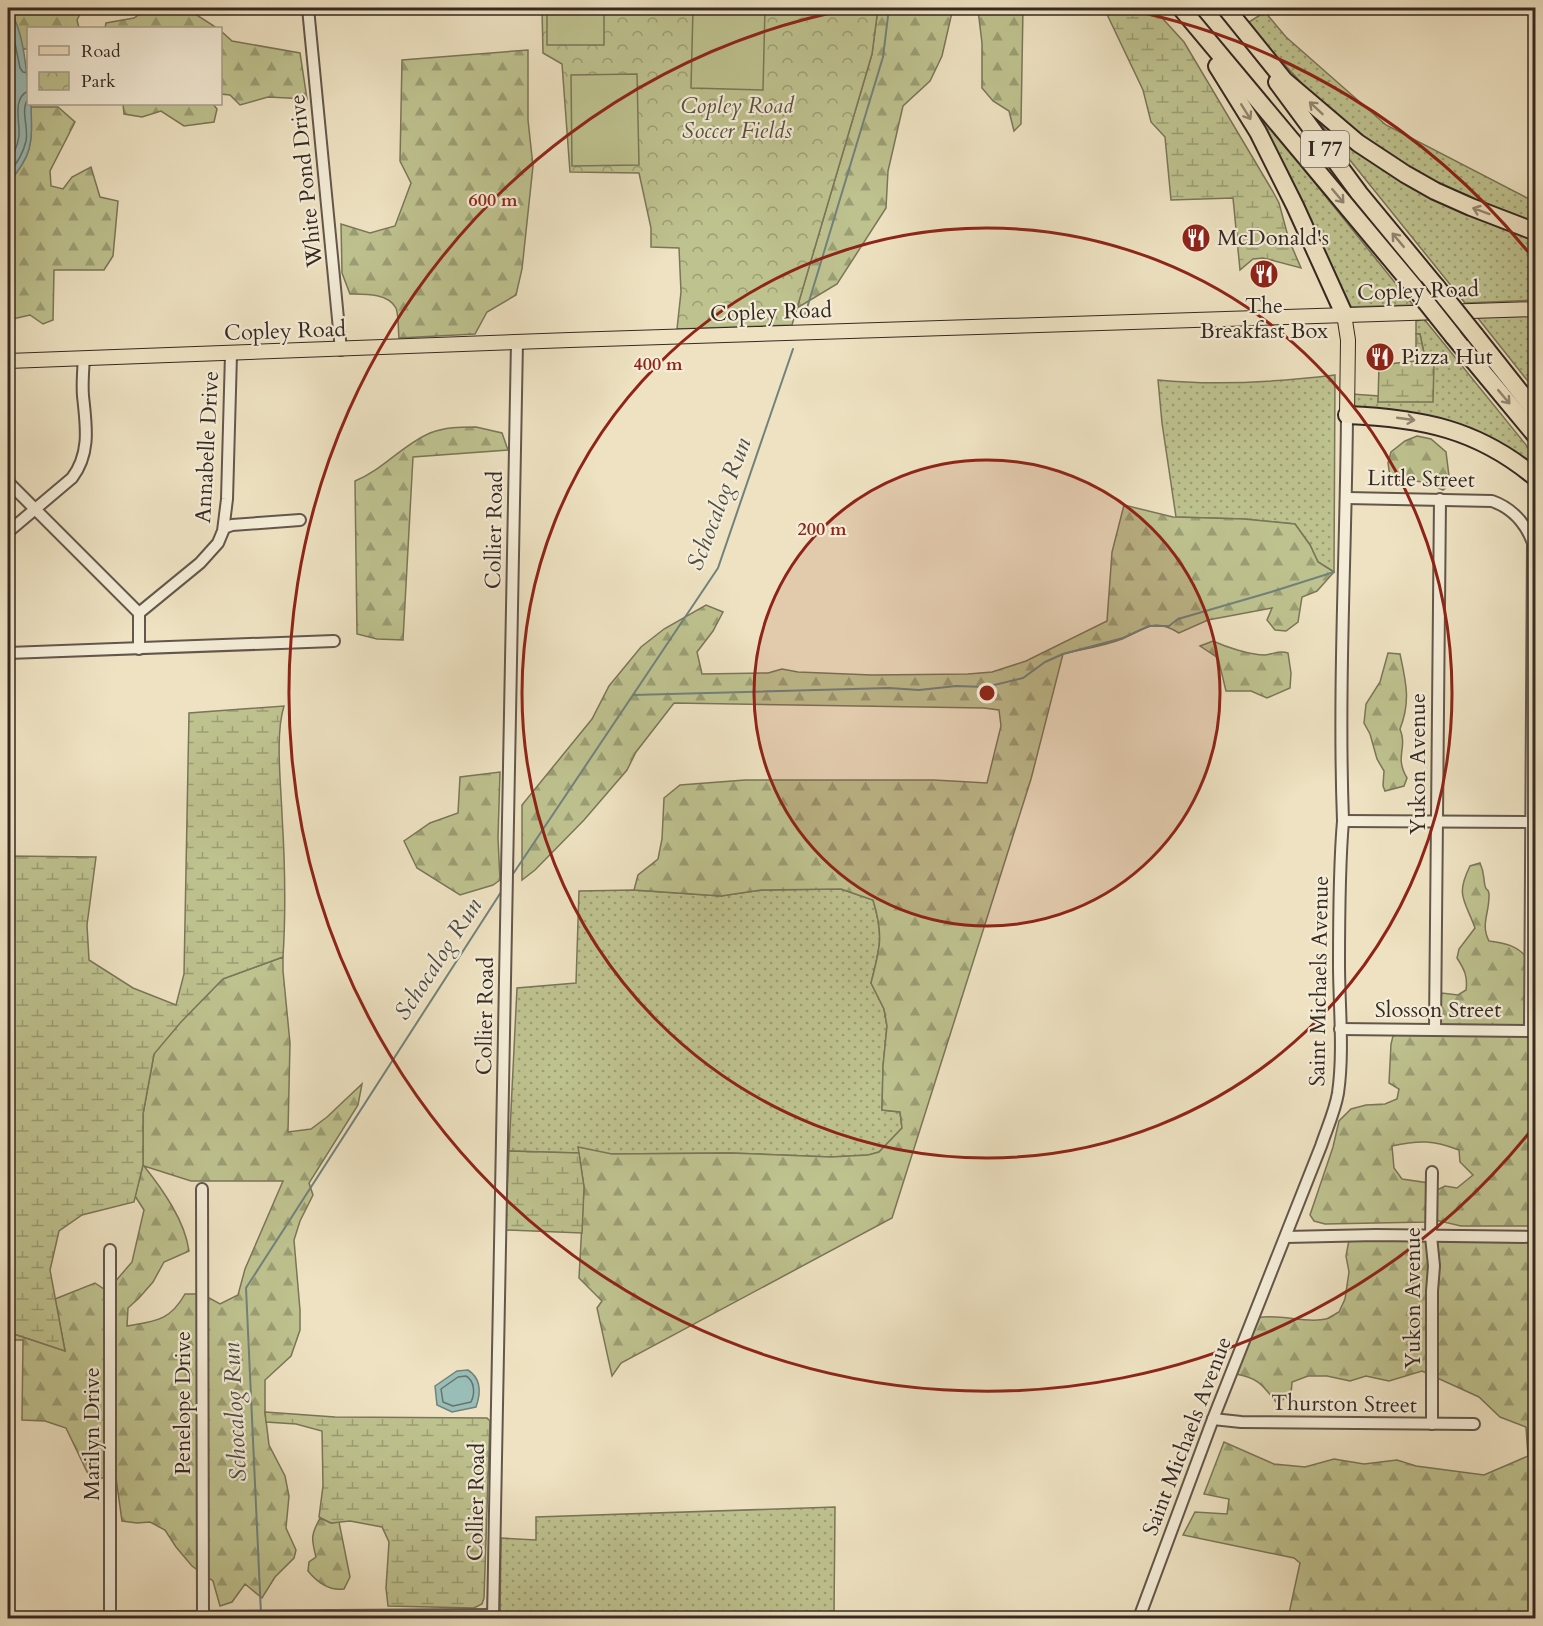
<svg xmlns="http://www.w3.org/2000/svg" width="1543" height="1626" font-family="Cardo,serif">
  <defs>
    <pattern id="grass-dots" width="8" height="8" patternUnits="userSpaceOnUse" patternTransform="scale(1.5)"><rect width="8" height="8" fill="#bec28f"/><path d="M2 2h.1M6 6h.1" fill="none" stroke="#9b9e74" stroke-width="1.8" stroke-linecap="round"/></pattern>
    <pattern id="forest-firs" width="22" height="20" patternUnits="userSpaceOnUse" patternTransform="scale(1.5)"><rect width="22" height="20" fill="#bec28f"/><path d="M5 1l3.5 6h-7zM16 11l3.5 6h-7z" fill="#9b9e74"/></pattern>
    <pattern id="wetland-marsh" width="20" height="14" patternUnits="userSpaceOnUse" patternTransform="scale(1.5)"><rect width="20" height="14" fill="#bec28f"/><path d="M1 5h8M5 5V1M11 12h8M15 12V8" fill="none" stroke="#9b9e74"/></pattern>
    <pattern id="park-crowns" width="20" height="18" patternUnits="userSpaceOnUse" patternTransform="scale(1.5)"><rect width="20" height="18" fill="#bec28f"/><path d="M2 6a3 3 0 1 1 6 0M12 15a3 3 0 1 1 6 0" fill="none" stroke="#9b9e74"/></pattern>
  </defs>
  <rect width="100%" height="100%" fill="#eee2c2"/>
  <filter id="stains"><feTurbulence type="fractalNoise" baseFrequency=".00333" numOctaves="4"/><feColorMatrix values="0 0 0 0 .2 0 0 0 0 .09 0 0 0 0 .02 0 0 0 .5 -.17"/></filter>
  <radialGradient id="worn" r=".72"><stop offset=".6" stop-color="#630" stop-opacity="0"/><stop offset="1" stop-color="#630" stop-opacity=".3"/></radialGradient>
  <g fill="url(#grass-dots)" stroke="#7a7659" stroke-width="1.5">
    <polygon points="1265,12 1286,37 1386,125 1535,202 1535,226 1472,201 1408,171 1329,113 1274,53 1249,22"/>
    <polygon points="1257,111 1413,305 1346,307 1268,135 1255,112"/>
    <polygon points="1312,113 1345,141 1535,237 1535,300 1465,303"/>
    <polygon points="1535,316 1535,390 1477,317"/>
    <polygon points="1424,319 1535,456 1535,471 1495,444 1359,411 1352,404 1352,394 1379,396 1378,402 1426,363 1420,334 1416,334 1416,321"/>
    <path d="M1335,375l-1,197 -16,-10 -8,-17 -15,-21 -51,-5 -68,-2 -14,-94 -4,-43c59,6 119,2 177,-5z"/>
    <path d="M841,889l32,11c11,36 7,47 -2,83l13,26 3,17 -4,40 -1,44 18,2 2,16 -23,24 -10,3 -38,2 -101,-4 -118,1 -103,-3 8,-163 59,-5 3,-92 55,-1 87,6 40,-6z"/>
    <polygon points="835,1507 834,1616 860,1618 500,1618 501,1538 536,1540 536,1517"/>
  </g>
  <g fill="url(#forest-firs)" stroke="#7a7659" stroke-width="1.5" fill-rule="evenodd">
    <polygon points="9,8 83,8 77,20 79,28 28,28 28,49 22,49 17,26"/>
    <polygon points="148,8 186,8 217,28 105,28 106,23 134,18"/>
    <polygon points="878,8 953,8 942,56 930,81 903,106 888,171 886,208 837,284 797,308 872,54"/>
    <polygon points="976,8 1023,8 1021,124 1014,131 1009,111 993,101 982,88 982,43 978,10"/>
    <polygon points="221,31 232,41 300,53 307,99 268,97 240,105 230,95 221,94"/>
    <path d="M528,50v70l5,46 -11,103 -6,26 -29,17 -12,22 -76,4c-1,-8 0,-22 -3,-30 -8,-15 -31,-14 -46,-14l-8,-21 -1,-49 29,9 25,-7 16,-43 -11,-22 2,-101z"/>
    <polygon points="123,104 213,104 217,109 214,122 184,126 161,111 142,117 124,114"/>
    <path d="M31,107h27l17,15 -25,49 1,15 12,3 9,-12 19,-10 9,30 18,4 -5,55 -9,14h-50l-1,50 -10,4 -13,-9 -22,5v-137c25,-28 24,-40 23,-76z"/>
    <path d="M476,427l26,6 6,17 -95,7 -10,183 -26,-1 -20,-5 -2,-153c28,-11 47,-36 75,-48 15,-6 30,-6 46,-6z"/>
    <polygon points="1417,436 1431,439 1446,452 1450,484 1443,490 1427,483 1390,476 1388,463 1391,452 1405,441"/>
    <path d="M1124,505l49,12 71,2 51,5 15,21 8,17 16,10 -17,19 -15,6 -4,25 -12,9 -11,-1 -8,-10 5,-12 -64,12 -29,13c-25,-16 -34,-4 -57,6 -18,7 -39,10 -59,15l-32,125 -139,439 -271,145 -9,13 -15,-68 5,-7 -23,-23 5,-91 -6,-40 34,7 118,-1 101,4 37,-2 11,-3 23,-24 -2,-16 -18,-2 1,-44 4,-40 -3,-17 -13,-26c9,-35 13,-47 2,-83l-32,-11 -80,1 -40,6 -87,-6 4,-15 20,-16 4,-20 2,-41 16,-13 65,-5h189l53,3 14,-57 -2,-16 -15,-2 -310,-5 -38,49 -9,18 -43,50 -49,50 -13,10v-75l70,-86 17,-33 32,-39 23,-18 42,-24 17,7 -10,19 -16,21 5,22 66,-1 14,-4 16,3 74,3 96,-1 24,-2 34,-11 81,-40 5,-69z"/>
    <path d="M1213,641c13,6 37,14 52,14 9,-1 14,-5 23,-2l3,20 -1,15 -23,10 -16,-7h-25l-8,-33 -18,-12z"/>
    <path d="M1388,653l12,1c6,28 11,47 0,75 8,20 -6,27 7,49l-3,8 -19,5 -2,-5 1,-15 -7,-12 -7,-25 -6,-11 2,-19 14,-22z"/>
    <polygon points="500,772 498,838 500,880 493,885 460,895 417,868 404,841 430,823 458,813 460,777"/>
    <path d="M1480,863c5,11 3,14 5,23 2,7 3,1 4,8 1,18 -9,30 0,47 15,2 28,4 38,17l-3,67 -14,2 -70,-2 -1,-18 3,-14 16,2 8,-5c2,-14 -2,-21 -9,-32l2,-9 16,-21c-10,-28 -20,-32 -5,-62z"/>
    <path d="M283,957v14l7,72 -2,89 23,-3 16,-12 35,-33 -4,21 -49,78 4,12 -13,26 -6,19 6,70v20l-9,26 -26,24v32l4,33 16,31 4,20 -3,32 10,22 -2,8 -19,19 -13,21 -17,-14 -13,18 -12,4 -7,-25 -21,-15 -16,-19 -11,-17 -15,-8 -13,1 -15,-2 -6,-43h-26l-24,-50 -21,-7 -23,-1 1,-80h-15v-8l57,19 -10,-52 40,-16 12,8 25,-29 12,-52 -9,-14 8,-31v-51l11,-60 22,-48 43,-26zM144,1166l47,15h92l-38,88 -7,26 -18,9 -18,-10h-17c-15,27 -30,27 -58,32l1,-18 11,-10 14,-16 11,-20 25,-11c-4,-30 -26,-61 -45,-85z"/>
    <path d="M1403,1033l132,1v192h-74l-26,-6 2,-30 8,-4 12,2 16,-13 -13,-13 -1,-12c-26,-10 -40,-10 -67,-4l2,22 8,11 27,4 -3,39 -101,2 -11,-3 -4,-6 23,-68 6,-26 12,-12 15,-4 19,-1 12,-5 2,-10 -10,-6 2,-39 2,-8z"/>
    <path d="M1349,1240h186v378h-247l12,-55 -6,-5 -111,-23 12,-23 32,2 2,-15 -25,-5 20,-52 50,22 31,3 29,-8 30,5 33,-4 19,6 68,9 44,-19 -2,-29 -26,-10 -21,-20 -57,-26 -33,10 -23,-5 -16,5 -23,-5h-19l-16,6 -1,13 -14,8c-14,-17 -18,-25 -41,-29l21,-56c23,-5 48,6 69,1 4,-1 9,-5 13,-7l6,-13 4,-27 -3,-16z"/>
    <path d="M320,1518l11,5 8,-1 11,55 -6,12c-15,2 -27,-7 -36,-18l1,-9 7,-5c-5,-19 -5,-22 4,-39z"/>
  </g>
  <g fill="url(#wetland-marsh)" stroke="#7a7659" stroke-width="1.5">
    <polygon points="1104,8 1153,8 1184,42 1272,190 1279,203 1289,240 1301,268 1263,258 1253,259 1240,270 1233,198 1171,200 1165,137 1151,122 1143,90"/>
    <polygon points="1416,334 1420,334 1426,363 1434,363 1433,402 1378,402 1379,365 1416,361"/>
    <path d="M284,706c-9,29 -3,78 -2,109 3,48 4,95 1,142l-60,22 -42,43 -27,32 -11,60v51l-9,37 -52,13 -23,16 -9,39 15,81 -57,-19v-476l88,1 -9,68 2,35 44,28 43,17 8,-31 5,-261z"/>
    <polygon points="509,1151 579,1153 584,1187 582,1233 505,1230"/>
    <polygon points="265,1412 335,1417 487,1418 490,1421 484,1598 482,1604 474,1608 388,1606 386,1588 389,1542 382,1527 350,1521 331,1523 319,1517 323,1486 322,1431 296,1424 266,1422"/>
  </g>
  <polygon fill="url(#park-crowns)" stroke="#7a7659" stroke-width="1.5" points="542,8 878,8 872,54 792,325 677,329 681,292 679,248 651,247 651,228 639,173 570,172 562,64 543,53"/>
  <g fill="#bec28f" stroke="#7a7659" stroke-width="1.5">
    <rect x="547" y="8" width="57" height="37"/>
    <polygon points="693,8 765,8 763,90 691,88"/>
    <polygon points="637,74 639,165 572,166 571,75"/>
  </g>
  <g fill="#99bdb7" stroke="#71827c" stroke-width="1.5">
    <path d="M8,8c16,20 20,69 20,96h3c1,37 3,50 -23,79z"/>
    <path d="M468,1370c14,9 13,23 8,37l-24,5 -15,-7 -2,-19 22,-15z"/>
  </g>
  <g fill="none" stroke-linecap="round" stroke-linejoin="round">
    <g stroke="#67736d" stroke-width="1.5">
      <polyline points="8,19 12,28 20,68 23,72 28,73"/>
      <path d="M8,80l7,8c-10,18 -1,37 -7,55"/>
      <path d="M8,163c5,-6 10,-19 11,-27 1,-16 -7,-37 9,-45"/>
      <path d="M8,174c8,-9 15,-20 18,-33 3,-13 -6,-31 2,-42"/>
      <path d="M466,1376c9,5 9,18 5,26l-18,4 -10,-4 -2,-13 17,-12z"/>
    </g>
    <g stroke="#71827c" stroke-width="2">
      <polyline points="804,318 883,57 889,8"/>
      <polyline points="633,695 889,688 919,690 956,686 986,687 1023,678 1045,662 1063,654 1123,638 1149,626 1169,626 1178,619 1271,592 1334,572"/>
      <polyline points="511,877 718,568 793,349"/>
      <polyline points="261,1614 246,1288 503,889"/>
    </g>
    <g stroke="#63574b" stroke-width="14">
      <g id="minor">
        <polyline points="308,8 341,350"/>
        <polyline points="8,482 139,613"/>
        <path d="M1347,498l145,3c20,7 34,23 41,42l-3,488"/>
        <polyline points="224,528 232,525 300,520"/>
        <path d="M8,532l64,-54c19,-25 14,-53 11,-82 -1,-12 0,-25 1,-38"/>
        <polyline points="139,613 200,563 218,543 223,531 227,499 231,354"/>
        <polyline points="139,613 139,649"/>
        <polyline points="8,653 334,641"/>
        <polyline points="1343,821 1536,822"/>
        <polyline points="1340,1029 1535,1031"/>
        <polyline points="1435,1030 1440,499"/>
        <polyline points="202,1189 203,1617"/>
        <polyline points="1286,1237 1376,1235 1536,1237"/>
        <polyline points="110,1250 110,1617"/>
        <polyline points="1213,1419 1241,1422 1474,1424"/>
        <polyline points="1432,1424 1432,1291 1434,1266 1431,1236 1432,1172"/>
        <polyline points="8,1618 493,1615"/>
        <polyline points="493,1618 517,342"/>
        <path d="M1139,1618l74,-199 108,-273c6,-18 14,-35 17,-53 6,-42 1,-87 1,-129 0,-48 0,-96 4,-143 -5,-135 3,-271 4,-406"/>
      </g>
    </g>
    <g stroke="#352923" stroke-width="16">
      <g id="major">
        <polyline points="1344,314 1348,340 1347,415"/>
        <polyline points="8,361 570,340 1536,309"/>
      </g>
    </g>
    <g stroke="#352923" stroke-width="20">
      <g id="highway">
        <polyline points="1181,8 1414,287"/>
        <polyline points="1226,8 1284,80 1358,143 1405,174 1435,191 1471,207 1536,232"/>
        <polyline points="1217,66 1258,132 1295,206 1344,314"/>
        <polyline points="1277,82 1359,193 1435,285"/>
        <polyline points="1475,335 1536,412"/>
        <polyline points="1453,336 1536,436"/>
        <path d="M1347,415c74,3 131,14 189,63"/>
      </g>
    </g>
    <use href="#minor" stroke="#f4ecd7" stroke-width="10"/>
    <use href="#major" stroke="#eee2c2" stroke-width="14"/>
    <use href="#highway" stroke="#eee2c2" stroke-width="16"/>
    <g stroke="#352923" stroke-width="20" stroke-linecap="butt">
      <g id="highway-bridge">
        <polyline points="1435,285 1475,335"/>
        <polyline points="1414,287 1453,336"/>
      </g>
    </g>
    <use href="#highway-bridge" stroke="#eee2c2" stroke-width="16"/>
  </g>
  <defs><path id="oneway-shaft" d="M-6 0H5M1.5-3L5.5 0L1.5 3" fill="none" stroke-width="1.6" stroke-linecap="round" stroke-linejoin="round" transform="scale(1.5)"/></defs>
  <g stroke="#928672">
    <use href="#oneway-shaft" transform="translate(1316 108) rotate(-137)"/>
    <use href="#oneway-shaft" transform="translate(1246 112) rotate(58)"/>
    <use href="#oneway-shaft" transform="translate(1338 196) rotate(50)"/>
    <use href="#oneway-shaft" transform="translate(1481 211) rotate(-160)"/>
    <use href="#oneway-shaft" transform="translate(1398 240) rotate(-130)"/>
    <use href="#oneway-shaft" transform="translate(1504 397) rotate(50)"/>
    <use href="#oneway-shaft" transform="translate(1406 419) rotate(8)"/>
  </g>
  <circle cx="987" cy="693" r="233" fill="#8f2418" fill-opacity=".12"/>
  <g fill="none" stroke="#8f2418" stroke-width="3">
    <circle cx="987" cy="693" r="233"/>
    <circle cx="987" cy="693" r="465"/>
    <path d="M1533 1128A698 698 0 1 1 854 8M1120 8A698 698 0 0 1 1533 258"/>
  </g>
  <defs>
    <g id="restaurant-disc" transform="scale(1.5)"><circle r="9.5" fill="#8f2418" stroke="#f4ecd7"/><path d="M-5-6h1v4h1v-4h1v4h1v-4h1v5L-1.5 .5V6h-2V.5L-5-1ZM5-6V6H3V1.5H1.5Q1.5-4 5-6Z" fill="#fff"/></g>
  </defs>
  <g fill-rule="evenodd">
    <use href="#restaurant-disc" x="1196" y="238"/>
    <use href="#restaurant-disc" x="1264" y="274"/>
    <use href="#restaurant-disc" x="1380" y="357"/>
  </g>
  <g text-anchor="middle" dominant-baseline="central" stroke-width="4.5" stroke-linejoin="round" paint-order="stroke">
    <rect fill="#f4ecd7" stroke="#6e6459" stroke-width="1.5" x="1301" y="131" width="48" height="36" rx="4.5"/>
    <g font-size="21" font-weight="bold" fill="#352923">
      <text x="1325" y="149">I 77</text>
    </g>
    <g font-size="22" font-style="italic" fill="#574f3e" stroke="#f4ecd7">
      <text x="737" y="106">Copley Road<tspan x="737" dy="25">Soccer Fields</tspan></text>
    </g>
    <g font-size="22" fill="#352923" stroke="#f4ecd7">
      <text transform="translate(306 181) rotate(-96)">White Pond Drive</text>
      <text transform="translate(1418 291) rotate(-2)">Copley Road</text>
      <text transform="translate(771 312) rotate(-2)">Copley Road</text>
      <text transform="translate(285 331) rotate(-2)">Copley Road</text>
      <text transform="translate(207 447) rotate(-87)">Annabelle Drive</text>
      <text transform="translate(1421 479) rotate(1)">Little Street</text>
      <text transform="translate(494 530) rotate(-89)">Collier Road</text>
      <text transform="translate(1418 764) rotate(-90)">Yukon Avenue</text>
      <text transform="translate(1319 981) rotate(-89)">Saint Michaels Avenue</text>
      <text x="1438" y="1010">Slosson Street</text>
      <text transform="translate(485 1016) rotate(-89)">Collier Road</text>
      <text transform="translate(1413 1298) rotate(-90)">Yukon Avenue</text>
      <text transform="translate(183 1403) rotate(-90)">Penelope Drive</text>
      <text transform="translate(1344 1404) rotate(1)">Thurston Street</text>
      <text transform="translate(92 1434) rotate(-90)">Marilyn Drive</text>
      <text transform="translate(1187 1436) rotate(-69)">Saint Michaels Avenue</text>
      <text transform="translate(476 1502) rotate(-89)">Collier Road</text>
    </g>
    <g font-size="22" fill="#352923" stroke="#f4ecd7" text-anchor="start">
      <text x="1217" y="238">McDonald's</text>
      <text x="1264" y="306" text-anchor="middle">The<tspan x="1264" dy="25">Breakfast Box</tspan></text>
      <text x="1401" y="357">Pizza Hut</text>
    </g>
    <g font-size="24" font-style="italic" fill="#4e4e48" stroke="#f4ecd7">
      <text transform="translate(719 504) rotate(-69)">Schocalog Run</text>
      <text transform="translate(438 959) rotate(-57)">Schocalog Run</text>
      <text transform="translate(235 1412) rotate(-93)">Schocalog Run</text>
    </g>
  </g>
  <circle cx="987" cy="693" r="9" fill="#8f2418" stroke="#f4ecd7" stroke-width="3"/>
  <g font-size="18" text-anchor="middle" font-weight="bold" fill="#8f2418" stroke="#f4ecd7" stroke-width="4.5" stroke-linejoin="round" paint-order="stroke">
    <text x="493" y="206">600 m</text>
    <text x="658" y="370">400 m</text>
    <text x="822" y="535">200 m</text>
  </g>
  <rect width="1543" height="1626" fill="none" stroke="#eee2c2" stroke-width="30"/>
  <rect x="9" y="9" width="1525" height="1608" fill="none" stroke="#352923" stroke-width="3"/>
  <rect x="15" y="15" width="1513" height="1596" fill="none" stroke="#352923" stroke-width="1.5"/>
  <rect x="27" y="27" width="195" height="78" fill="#f4ecd7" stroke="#a89e8f" stroke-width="1.5"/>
  <rect x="39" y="46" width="30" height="9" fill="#eee2c2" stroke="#a89e8f" stroke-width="1.5"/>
  <text x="81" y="57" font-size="18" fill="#352923">Road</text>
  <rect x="39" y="72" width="30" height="18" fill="url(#park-crowns)" stroke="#a89e8f" stroke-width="1.5"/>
  <text x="81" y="87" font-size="18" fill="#352923">Park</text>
  <rect width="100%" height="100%" filter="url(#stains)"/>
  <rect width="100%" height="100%" fill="url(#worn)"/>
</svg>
